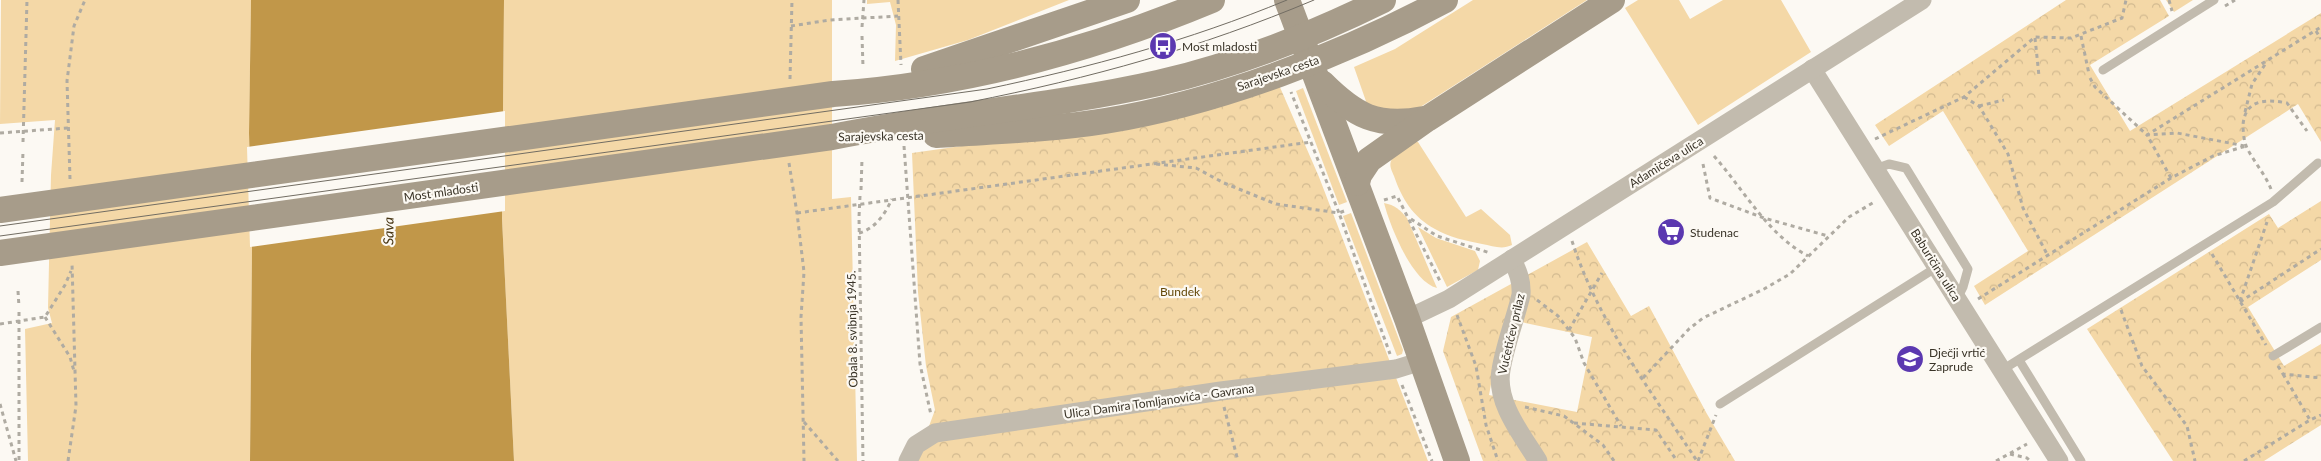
<svg xmlns="http://www.w3.org/2000/svg" width="2321" height="461" font-family="Lato,sans-serif">
  <defs>
    <pattern id="park-crowns" width="20" height="18" patternUnits="userSpaceOnUse" patternTransform="scale(1.25)"><rect width="20" height="18" fill="#f4d8a7"/><path d="M2 6a3 3 0 1 1 6 0M12 15a3 3 0 1 1 6 0" fill="none" stroke="#d2ba90"/></pattern>
  </defs>
  <rect width="100%" height="100%" fill="#fcf9f3"/>
  <g fill="#f4d8a7">
    <polygon points="1,0 251,0 249,133 252,249 250,461 28,461 25,329 52,323 48,308 51,175 55,120 0,124"/>
    <polygon points="504,0 832,0 832,199 851,197 857,461 514,461 502,219"/>
    <polygon points="867,0 1069,0 968,40 895,61 896,25 890,2 867,4"/>
    <polygon points="1473,0 1587,0 1411,113 1368,107 1354,67 1395,49"/>
    <polygon points="1638,0 1679,0 1690,19 1723,0 1781,0 1811,52 1698,125 1625,8"/>
    <polygon points="2166,0 2193,0 2174,12"/>
    <polygon points="1303,88 1347,202 1339,205 1296,91"/>
    <path d="M1413,141l5,1 48,75 15,-8 29,26 2,10c-10,5 -19,1 -30,-1 -15,-3 -34,-7 -47,-15 -22,-12 -33,-30 -41,-53 -2,-5 -5,-10 -3,-15 4,-9 14,-16 22,-20z"/>
    <path d="M1384,203c11,2 16,7 23,15l30,70c-25,-6 -47,-62 -53,-85z"/>
    <polygon points="1351,213 1403,350 1402,354 1397,356 1343,216"/>
    <polygon points="1418,227 1436,238 1475,251 1480,261 1478,270 1447,287"/>
  </g>
  <g fill="url(#park-crowns)" fill-rule="evenodd">
    <polygon points="2066,0 2160,0 2169,16 2090,65 2130,131 2321,13 2321,142 2298,104 1985,305 1974,286 2028,251 1943,111 1889,146 1875,125"/>
    <polygon points="1279,85 1319,177 1428,461 916,461 935,410 926,366 918,292 912,153 1018,138"/>
    <polygon points="2321,201 2321,260 2248,307 2284,366 2321,344 2321,425 2264,461 2173,461 2087,329 2269,214 2278,228"/>
    <path d="M1587,242l44,74 18,-10 58,108 28,47h-252l-40,-110 8,-34zM1521,322l71,15 -15,75 -88,-17 11,-59z"/>
  </g>
  <polygon fill="#c19749" points="251,0 504,0 502,219 514,461 250,461 252,249 249,133"/>
  <polygon fill="#fcf9f3" points="505,111 505,211 250,247 247,147"/>
  <g fill="none" stroke-linecap="round" stroke-linejoin="round">
    <g stroke="#afaba2" stroke-width="3" stroke-dasharray="4 4" stroke-linecap="butt">
      <polyline points="898,0 901,65"/>
      <polyline points="2169,0 2172,11"/>
      <polyline points="2225,6 2235,0"/>
      <polyline points="791,26 830,20 898,16"/>
      <polyline points="862,27 864,0"/>
      <polyline points="2316,31 2321,39"/>
      <polyline points="862,36 863,67"/>
      <polyline points="2081,36 2089,74"/>
      <polyline points="2035,38 2039,76"/>
      <polyline points="2090,78 2095,87 2147,135 2321,27"/>
      <polyline points="790,79 792,0"/>
      <polyline points="1964,97 1979,106 2008,154 2023,208 2048,256"/>
      <polyline points="1979,106 2004,100"/>
      <polyline points="2245,112 2252,84 2266,63"/>
      <polyline points="0,133 68,128"/>
      <polyline points="1875,139 1964,97 2035,37 2071,38 2122,18 2126,0"/>
      <polyline points="23,142 27,0"/>
      <polyline points="904,146 920,364 931,415"/>
      <path d="M1714,156c30,34 54,79 94,100"/>
      <polyline points="789,163 797,213 804,272 801,317 804,461"/>
      <polyline points="1156,164 1196,168 1224,183 1276,204 1339,213 1291,92"/>
      <polyline points="1703,164 1710,198 1764,218 1828,236"/>
      <polyline points="2171,178 2147,135 2177,133 2245,146"/>
      <polyline points="70,179 67,81 74,26 85,0"/>
      <polyline points="22,182 23,151"/>
      <path d="M2271,189c-6,-15 -17,-27 -24,-41 -3,-6 -4,-16 -4,-23 2,-26 23,-26 44,-22l20,28"/>
      <polyline points="861,190 862,159"/>
      <polyline points="860,196 859,217 863,461"/>
      <polyline points="1384,200 1397,196 1441,283"/>
      <polyline points="1344,211 1339,213 1390,354"/>
      <polyline points="797,213 1311,142"/>
      <polyline points="1411,219 1437,236 1490,253"/>
      <path d="M859,233c16,-4 26,-19 33,-34"/>
      <path d="M1572,241c26,81 79,150 125,220"/>
      <polyline points="2212,254 2266,345"/>
      <polyline points="18,291 19,307"/>
      <polyline points="1978,299 2171,178 2213,156 2246,146"/>
      <polyline points="1537,300 1558,316 1575,338 1584,363 1621,426"/>
      <polyline points="2240,301 2267,222"/>
      <polyline points="2240,302 2321,249"/>
      <polyline points="2121,310 2142,366 2187,426 2195,461"/>
      <polyline points="19,312 19,461"/>
      <polyline points="1457,315 1476,366 1486,425 1498,461"/>
      <polyline points="45,317 70,357 74,371"/>
      <polyline points="0,324 45,317 65,285 71,271"/>
      <polyline points="1569,330 1602,273"/>
      <polyline points="2278,366 2283,374 2321,378"/>
      <polyline points="2283,374 2310,420"/>
      <polyline points="1643,378 1689,329 1703,318 1764,289 1790,274 1849,217 1876,201"/>
      <polyline points="1402,385 1432,461"/>
      <polyline points="0,404 16,461"/>
      <polyline points="1224,407 1238,461"/>
      <polyline points="1525,407 1564,416 1603,445 1614,461"/>
      <polyline points="804,422 838,461"/>
      <polyline points="1574,423 1656,430 1677,461"/>
      <polyline points="2010,454 2027,458 2030,461"/>
      <polyline points="68,461 76,406 72,263"/>
      <polyline points="1698,461 1716,415"/>
      <polyline points="1996,461 2027,444"/>
      <polyline points="2244,461 2310,420 2321,415"/>
    </g>
    <g stroke="#c2bbae" stroke-width="9">
      <polyline points="2103,70 2214,0"/>
      <polyline points="1875,169 1889,164 1906,168 1968,269 1963,287 1957,299"/>
      <polyline points="2273,356 2321,327"/>
      <polyline points="2019,360 2081,461"/>
      <polyline points="2002,370 2273,202 2318,163"/>
      <polyline points="1720,404 1937,267"/>
    </g>
    <g stroke="#c2bbae" stroke-width="19">
      <polyline points="1812,69 2059,461"/>
      <path d="M1512,259c6,13 10,22 9,36 -6,25 -16,50 -20,75 -6,32 21,65 37,91"/>
      <polyline points="1407,319 1449,299 1922,0"/>
      <polyline points="908,461 916,445 935,433 1221,391 1396,369 1422,361"/>
    </g>
    <g stroke="#a79c8a" stroke-width="26">
      <polyline points="1287,0 1407,319 1457,461"/>
      <polyline points="924,69 1127,0"/>
      <path d="M1322,83c33,33 55,45 102,36"/>
      <path d="M936,135c56,-4 113,-5 169,-14 112,-18 240,-67 340,-121"/>
      <polyline points="1357,183 1359,175 1369,160 1427,119 1612,0"/>
      <path d="M0,210l833,-116c129,-9 259,-44 379,-94"/>
      <path d="M0,253l832,-116c108,-22 219,-30 326,-54 78,-18 154,-48 225,-83"/>
    </g>
    <g stroke="#726d63" stroke-width="1">
      <path d="M0,226l987,-137c104,-22 201,-48 300,-89"/>
      <path d="M0,236l970,-134c121,-24 230,-54 344,-102"/>
    </g>
  </g>
  <defs>
    <g id="bus-disc" transform="scale(1.4375)"><circle r="9.5" fill="#5b38b0" stroke="#fcf9f3"/><path d="M-5-6H5V4H4V6H2V4H-2V6H-4V4H-5ZM-3.5-4V0h7V-4ZM-3.5 1.2v1.5H-2V1.2ZM2 1.2v1.5H3.5V1.2Z" fill="#fff"/></g>
    <g id="supermarket-disc" transform="scale(1.4375)"><circle r="9.5" fill="#5b38b0" stroke="#fcf9f3"/><path d="M-6-5.5h2.5l.6 2H6L4.5 2H-2.5L-4.4-4H-6ZM-1.5 3.2a1.3 1.3 0 1 0 .1 0ZM3 3.2a1.3 1.3 0 1 0 .1 0Z" fill="#fff"/></g>
    <g id="school-disc" transform="scale(1.4375)"><circle r="9.5" fill="#5b38b0" stroke="#fcf9f3"/><path d="M0-5L7-2L0 1L-7-2ZM-4 1L0 2.5L4 1V4Q0 6-4 4Z" fill="#fff"/></g>
  </defs>
  <g fill-rule="evenodd">
    <use href="#bus-disc" x="1163" y="46"/>
    <use href="#supermarket-disc" x="1671" y="232"/>
    <use href="#school-disc" x="1910" y="359"/>
  </g>
  <g text-anchor="middle" dominant-baseline="central" stroke-width="4.5" stroke-linejoin="round" paint-order="stroke">
    <g font-size="12" fill="#3a3428" stroke="#fcf9f3" text-anchor="start">
      <text x="1182" y="46">Most mladosti</text>
      <text x="1690" y="232">Studenac</text>
      <text x="1929" y="352">Dječji vrtić<tspan x="1929" dy="14">Zapruđe</tspan></text>
    </g>
    <g font-size="12" fill="#3a3428" stroke="#fcf9f3">
      <text transform="translate(1278 73) rotate(-19)">Sarajevska cesta</text>
      <text transform="translate(881 136) rotate(-1)">Sarajevska cesta</text>
      <text transform="translate(1666 162) rotate(-32)">Adamičeva ulica</text>
      <text transform="translate(441 192) rotate(-8)">Most mladosti</text>
      <text transform="translate(1936 265) rotate(58)">Baburičina ulica</text>
      <text transform="translate(852 329) rotate(-91)">Obala 8. svibnja 1945.</text>
      <text transform="translate(1511 334) rotate(-77)">Vučetićev prilaz</text>
      <text transform="translate(1159 401) rotate(-8)">Ulica Damira Tomljanovića - Gavrana</text>
    </g>
    <g font-size="12" fill="#644808" stroke="#fcf9f3">
      <text x="1180" y="291">Bundek</text>
    </g>
    <g font-size="14" font-style="italic" fill="#473513" stroke="#fcf9f3">
      <text transform="translate(388 231) rotate(-89)">Sava</text>
    </g>
  </g>
</svg>
